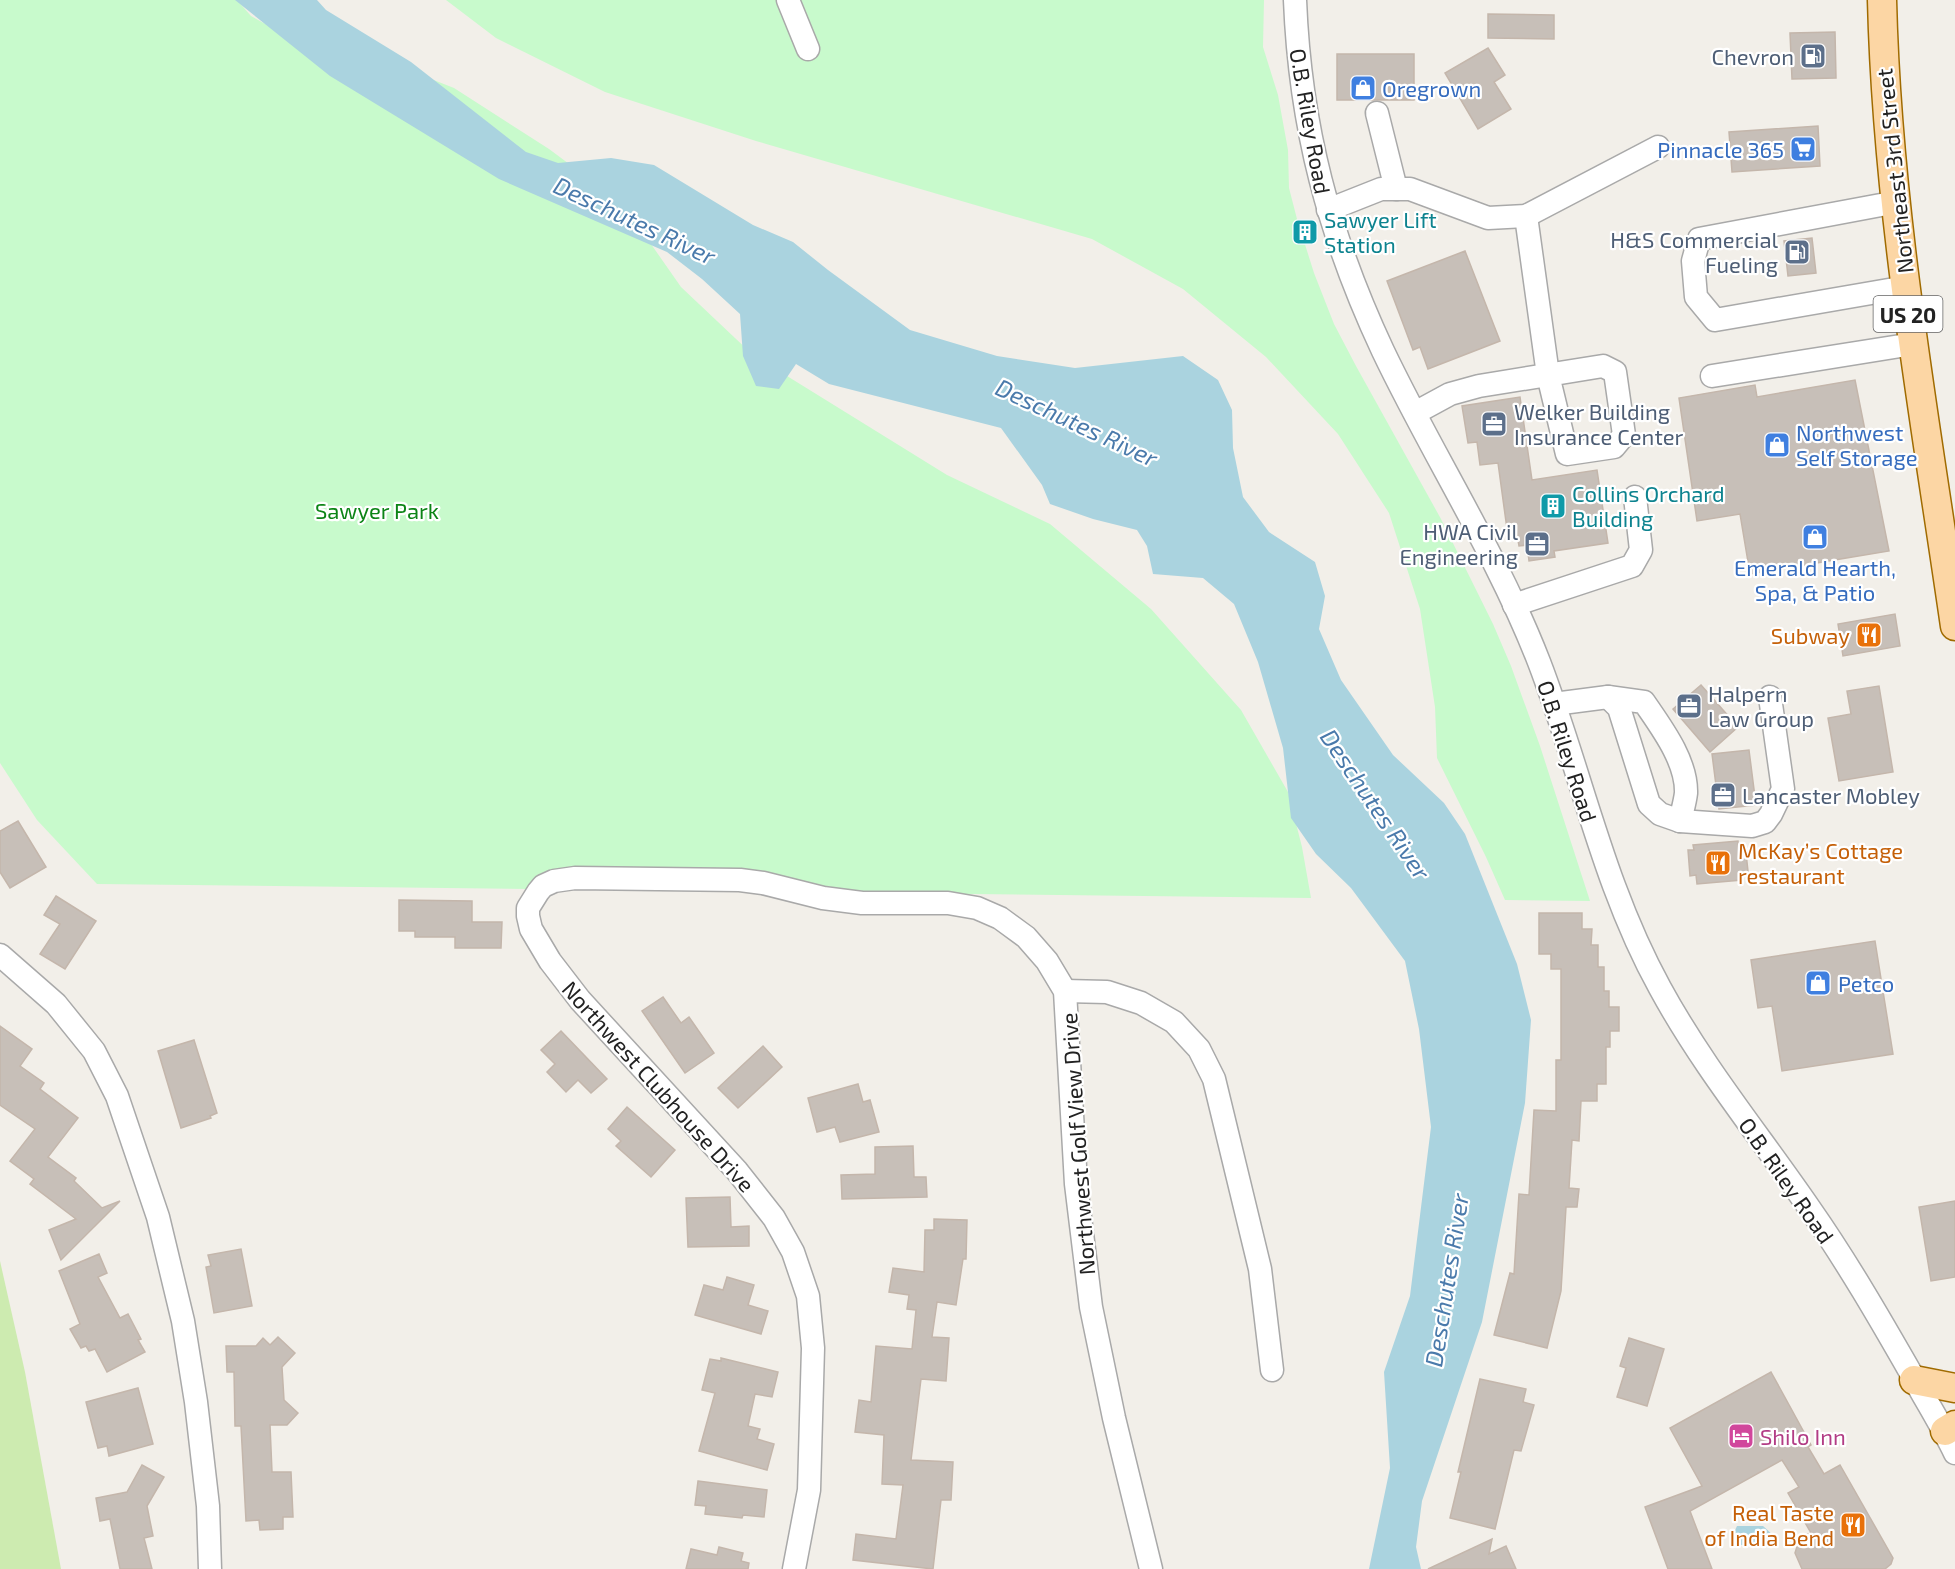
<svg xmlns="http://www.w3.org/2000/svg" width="1955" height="1569" font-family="'Exo 2',sans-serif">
  <rect width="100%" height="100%" fill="#f2efe9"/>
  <polygon fill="#cdebb0" points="0,1261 25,1372 61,1569 0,1569"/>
  <g fill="#c8facc">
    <polygon points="0,0 237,0 251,16 300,43 370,55 454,88 549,149 623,204 681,287 753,355 947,475 1050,524 1151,609 1241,710 1288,792 1302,847 1311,898 97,884 37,820 0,763"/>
    <polygon points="446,0 1264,0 1263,47 1278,95 1288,150 1289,188 1297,219 1314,273 1334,324 1356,366 1441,519 1493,624 1511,666 1540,746 1590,901 1505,900 1486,857 1437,758 1435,707 1420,609 1389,513 1338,434 1266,357 1183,289 1092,239 756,141 605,92 496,38"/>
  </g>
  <g fill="#aad3df">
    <polygon points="235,0 317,0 326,10 411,62 526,152 558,163 611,158 654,165 753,225 793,242 828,270 910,330 997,356 1075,368 1183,356 1218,380 1232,410 1233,448 1243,497 1269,532 1315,562 1325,596 1319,629 1341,680 1393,755 1444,803 1465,834 1517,964 1531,1020 1525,1103 1482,1322 1422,1501 1416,1547 1421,1569 1369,1569 1390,1468 1384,1372 1410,1296 1431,1127 1419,1029 1405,961 1351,888 1316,854 1291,818 1283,748 1258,662 1234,604 1203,578 1153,574 1147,546 1137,530 1093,519 1050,504 1042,485 1001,428 829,384 796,364 779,389 756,386 743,356 740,314 702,279 667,252 499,179 330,76"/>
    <polygon points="1737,1526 1763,1526 1773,1535 1768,1544 1740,1545 1732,1537"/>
  </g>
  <g fill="#c7bfb8" stroke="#c4b6ab" stroke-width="1.5">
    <polygon points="1488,14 1554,15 1554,39 1488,38"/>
    <polygon points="1835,32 1836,78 1792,79 1790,33"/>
    <polygon points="1488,48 1505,75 1494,82 1511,109 1478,129 1445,73"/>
    <rect x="1337" y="54" width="77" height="46"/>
    <polygon points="1818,126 1820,166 1732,172 1729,132"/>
    <polygon points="1812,238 1816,273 1788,276 1784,241"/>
    <polygon points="1465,251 1500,341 1428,369 1420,347 1413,350 1387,281"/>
    <polygon points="1855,380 1889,551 1750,574 1740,514 1697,521 1679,398 1755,385 1757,397"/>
    <polygon points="1520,397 1532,480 1597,470 1608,543 1554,551 1555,557 1529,561 1527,545 1519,546 1516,528 1507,529 1498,463 1480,465 1477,442 1468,443 1462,406"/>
    <polygon points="1895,614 1900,646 1843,656 1838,624"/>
    <polygon points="1701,685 1738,727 1710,752 1673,709"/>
    <polygon points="1879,686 1893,772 1839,781 1828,718 1851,714 1847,691"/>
    <polygon points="1749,750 1756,805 1719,809 1712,754"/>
    <polygon points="18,821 46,867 10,888 0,872 0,831"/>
    <polygon points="1738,841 1739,854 1746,853 1748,871 1741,872 1742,880 1697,884 1696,875 1690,876 1688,850 1694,850 1693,845"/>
    <polygon points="56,896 96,921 65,969 40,954 60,924 44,915"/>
    <polygon points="399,900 472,901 472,922 502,922 501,948 455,948 455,937 415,937 415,931 399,931"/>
    <polygon points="1539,913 1582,913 1582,929 1592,929 1591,945 1598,945 1598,967 1604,967 1604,991 1609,991 1609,1007 1619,1007 1619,1031 1610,1031 1610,1047 1606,1047 1606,1084 1597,1084 1597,1101 1581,1101 1579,1141 1572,1140 1569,1188 1579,1189 1577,1207 1566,1207 1561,1291 1547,1348 1494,1335 1510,1273 1514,1274 1519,1194 1529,1195 1534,1110 1556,1111 1556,1060 1561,1060 1561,969 1551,969 1551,954 1539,954"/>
    <polygon points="1875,941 1893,1054 1782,1071 1772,1006 1758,1008 1751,960"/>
    <polygon points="663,997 681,1023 689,1017 714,1053 685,1073 642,1011"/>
    <polygon points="0,1026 32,1049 20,1066 44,1083 40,1089 78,1118 48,1157 76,1178 74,1181 102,1208 120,1201 61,1260 49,1230 76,1219 30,1184 34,1179 10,1161 35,1129 0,1105"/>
    <polygon points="561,1031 607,1079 591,1093 578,1080 566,1092 547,1072 555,1064 541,1050"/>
    <polygon points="194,1040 217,1113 210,1116 211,1118 181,1128 158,1051"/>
    <polygon points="763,1046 782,1067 738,1108 718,1088"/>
    <polygon points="858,1084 863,1102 870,1100 879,1132 840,1142 835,1127 817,1132 808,1098"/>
    <polygon points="627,1107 675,1150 651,1177 616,1146 621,1141 608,1129"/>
    <polygon points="913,1146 914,1177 926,1177 927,1197 842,1199 841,1175 875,1174 875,1147"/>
    <polygon points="730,1197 731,1227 749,1226 749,1246 688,1247 686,1198"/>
    <polygon points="1955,1201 1955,1277 1931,1281 1919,1207"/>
    <polygon points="934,1219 967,1220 966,1259 963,1259 956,1305 937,1302 932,1337 949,1338 946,1381 921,1379 911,1460 953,1462 951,1500 941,1500 933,1569 853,1560 856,1534 896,1539 903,1485 882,1484 884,1435 855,1432 859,1400 871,1402 876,1346 912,1349 916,1310 907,1309 909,1295 889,1292 893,1268 924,1272 925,1230 934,1230"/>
    <polygon points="241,1249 252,1306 214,1313 206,1267 211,1266 208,1255"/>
    <polygon points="99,1254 107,1273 98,1277 120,1318 128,1314 141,1339 138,1340 145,1352 107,1372 95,1349 89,1351 86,1346 81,1348 70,1329 80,1324 59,1271"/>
    <polygon points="727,1277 754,1285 748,1305 768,1311 761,1334 695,1315 704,1285 723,1290"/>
    <polygon points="278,1337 295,1353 282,1367 284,1400 298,1413 287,1425 270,1425 272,1472 291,1472 293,1517 283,1517 283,1529 260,1530 259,1520 246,1521 241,1426 235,1426 234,1372 227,1372 226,1346 256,1346 263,1338 270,1345"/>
    <polygon points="1629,1338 1664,1349 1647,1406 1617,1397 1626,1368 1620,1366"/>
    <polygon points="721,1358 778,1372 772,1397 755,1394 748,1426 760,1429 757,1439 774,1444 767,1470 699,1451 715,1393 702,1390 710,1359 721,1361"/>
    <polygon points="1771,1372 1811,1445 1808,1447 1824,1474 1840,1465 1893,1558 1891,1564 1885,1569 1802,1569 1795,1553 1800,1537 1811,1533 1788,1493 1799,1487 1782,1460 1690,1511 1712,1569 1668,1569 1645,1507 1702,1486 1670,1428"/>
    <polygon points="1480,1379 1526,1389 1523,1402 1534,1405 1521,1451 1514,1450 1495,1529 1450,1518 1461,1472 1458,1472"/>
    <polygon points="138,1388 153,1444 109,1456 107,1446 98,1448 86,1402"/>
    <polygon points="142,1465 164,1477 147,1506 153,1536 144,1538 152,1569 120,1569 110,1519 100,1521 96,1498 127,1492"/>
    <polygon points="698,1481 767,1490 764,1517 743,1515 742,1518 705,1514 706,1506 695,1505"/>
    <polygon points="1492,1539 1489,1554 1506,1546 1516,1569 1428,1569"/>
    <polygon points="719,1547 743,1553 741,1561 749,1563 748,1569 686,1569 691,1549 717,1555"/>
  </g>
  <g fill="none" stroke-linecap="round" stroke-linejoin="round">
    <g stroke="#a9a9a9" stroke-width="25">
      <g id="minor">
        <polyline points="788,0 808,49"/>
        <path d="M1295,0c5,127 34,236 88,351 50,105 114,203 156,311 42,109 64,223 121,326 43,79 100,148 150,221 37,53 70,110 102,166 14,26 30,51 43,78"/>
        <polyline points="1377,113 1396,189"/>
        <polyline points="1897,202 1699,239 1693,261 1696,297 1715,320 1906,287"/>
        <polyline points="1328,210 1381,189 1410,189 1488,218 1526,216 1658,147"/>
        <polyline points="1712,376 1913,344"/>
        <polyline points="1415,413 1450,394 1479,386 1603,366 1615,372 1624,435 1614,447 1567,454 1548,375 1526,216"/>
        <polyline points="1514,605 1632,566 1641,550 1635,497"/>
        <polyline points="1608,697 1619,708 1649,804 1660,814 1680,821 1752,826 1765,822 1771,814 1783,789 1770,697"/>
        <path d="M1554,704l54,-7 36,5c17,25 43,59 42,91 -1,9 -4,19 -6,28"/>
        <polyline points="0,955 56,1004 94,1051 117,1096 158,1217 183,1321 196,1402 208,1506 210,1569"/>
        <polyline points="1065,991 1107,992 1141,1003 1174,1022 1199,1049 1214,1079 1260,1269 1272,1370"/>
        <polyline points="794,1569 809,1490 813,1348 808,1296 793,1252 774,1218 737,1171 580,1000 550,961 531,929 528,916 528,908 538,892 543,886 554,881 575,878 740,880 763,883 823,898 862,903 948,903 977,908 1000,918 1026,937 1047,961 1065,991 1076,1184 1091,1307 1114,1418 1151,1569"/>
      </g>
    </g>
    <g stroke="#a06b00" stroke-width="31">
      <g id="major">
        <path d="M1882,0c5,210 43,418 73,626"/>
        <polyline points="1914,1380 1955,1388"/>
        <polyline points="1945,1431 1955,1425"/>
      </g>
    </g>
    <use href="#minor" stroke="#fff" stroke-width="22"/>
    <use href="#major" stroke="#fcd6a4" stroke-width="28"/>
  </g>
  <defs>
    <g id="fuel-square" transform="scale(1.35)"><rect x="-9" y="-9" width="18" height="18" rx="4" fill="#5c6f8a" stroke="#fff"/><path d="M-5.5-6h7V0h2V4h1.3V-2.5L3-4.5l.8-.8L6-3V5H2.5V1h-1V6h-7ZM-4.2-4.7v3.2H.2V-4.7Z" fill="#fff"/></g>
    <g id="shop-square" transform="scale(1.35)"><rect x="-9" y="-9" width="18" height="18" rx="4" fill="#3f7fe0" stroke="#fff"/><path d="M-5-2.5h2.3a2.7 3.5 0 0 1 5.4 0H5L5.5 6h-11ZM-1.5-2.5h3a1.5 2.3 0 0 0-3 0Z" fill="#fff"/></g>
    <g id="supermarket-square" transform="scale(1.35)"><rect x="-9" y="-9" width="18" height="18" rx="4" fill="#3f7fe0" stroke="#fff"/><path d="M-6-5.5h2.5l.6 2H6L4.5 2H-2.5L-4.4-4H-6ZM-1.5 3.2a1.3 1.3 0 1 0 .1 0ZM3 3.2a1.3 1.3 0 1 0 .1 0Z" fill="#fff"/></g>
    <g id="building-square" transform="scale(1.35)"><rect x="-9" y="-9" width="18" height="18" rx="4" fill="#0f9aa8" stroke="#fff"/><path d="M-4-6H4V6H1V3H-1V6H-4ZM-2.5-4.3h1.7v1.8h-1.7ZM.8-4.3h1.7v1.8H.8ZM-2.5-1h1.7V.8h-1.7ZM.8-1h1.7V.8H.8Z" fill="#fff"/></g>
    <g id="office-square" transform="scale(1.35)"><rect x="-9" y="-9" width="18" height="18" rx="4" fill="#5c6f8a" stroke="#fff"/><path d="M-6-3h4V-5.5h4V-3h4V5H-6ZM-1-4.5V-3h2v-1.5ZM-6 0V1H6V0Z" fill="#fff"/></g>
    <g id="restaurant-square" transform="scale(1.35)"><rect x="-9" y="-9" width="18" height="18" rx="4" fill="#e8710a" stroke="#fff"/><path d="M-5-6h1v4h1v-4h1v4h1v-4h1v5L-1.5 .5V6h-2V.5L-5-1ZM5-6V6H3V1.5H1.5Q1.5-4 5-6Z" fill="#fff"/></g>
    <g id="hotel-square" transform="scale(1.35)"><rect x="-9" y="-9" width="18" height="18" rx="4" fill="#d1479c" stroke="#fff"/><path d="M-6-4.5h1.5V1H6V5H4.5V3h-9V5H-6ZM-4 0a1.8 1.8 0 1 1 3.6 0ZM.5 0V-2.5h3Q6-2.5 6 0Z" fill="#fff"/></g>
  </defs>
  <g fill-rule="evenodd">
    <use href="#fuel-square" x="1813" y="56"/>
    <use href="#shop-square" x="1363" y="88"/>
    <use href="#supermarket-square" x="1803" y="149"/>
    <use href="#building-square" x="1305" y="232"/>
    <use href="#fuel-square" x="1797" y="252"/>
    <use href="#office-square" x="1494" y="424"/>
    <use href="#shop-square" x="1777" y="445"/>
    <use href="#building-square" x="1553" y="506"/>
    <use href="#shop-square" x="1815" y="537"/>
    <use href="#office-square" x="1537" y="544"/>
    <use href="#restaurant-square" x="1869" y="635"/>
    <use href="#office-square" x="1689" y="706"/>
    <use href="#office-square" x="1723" y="795"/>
    <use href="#restaurant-square" x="1718" y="863"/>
    <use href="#shop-square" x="1818" y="983"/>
    <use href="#hotel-square" x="1741" y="1436"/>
    <use href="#restaurant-square" x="1853" y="1525"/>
  </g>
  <g text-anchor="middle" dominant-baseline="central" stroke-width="4.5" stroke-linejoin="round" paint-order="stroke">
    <rect fill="#fff" stroke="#646464" stroke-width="1.5" x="1873.5" y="296" width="69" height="36" rx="4.5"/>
    <g font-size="21" font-weight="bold" fill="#222">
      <text x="1908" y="314">US 20</text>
    </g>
    <g font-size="22" fill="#4e5e75" stroke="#fff" text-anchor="end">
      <text x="1794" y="56">Chevron</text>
      <text x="1778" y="239">H&amp;S Commercial<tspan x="1778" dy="25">Fueling</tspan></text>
      <text x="1514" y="411" text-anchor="start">Welker Building<tspan x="1514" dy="25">Insurance Center</tspan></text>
      <text x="1518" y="531">HWA Civil<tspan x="1518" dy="25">Engineering</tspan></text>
      <text x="1708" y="693" text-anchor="start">Halpern<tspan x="1708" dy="25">Law Group</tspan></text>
      <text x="1742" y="795" text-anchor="start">Lancaster Mobley</text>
    </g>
    <g font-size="22" fill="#366cbe" stroke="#fff" text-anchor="start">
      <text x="1382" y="88">Oregrown</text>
      <text x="1784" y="149" text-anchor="end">Pinnacle 365</text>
      <text x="1796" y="432">Northwest<tspan x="1796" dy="25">Self Storage</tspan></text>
      <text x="1815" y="567" text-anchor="middle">Emerald Hearth,<tspan x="1815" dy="25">Spa, &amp; Patio</tspan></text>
      <text x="1838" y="983">Petco</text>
    </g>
    <g font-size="22" fill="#222" stroke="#fff">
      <text transform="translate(1311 121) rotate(80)">O.B. Riley Road</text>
      <text transform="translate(1894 171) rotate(-96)">Northeast 3rd Street</text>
      <text transform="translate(1568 751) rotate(72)">O.B. Riley Road</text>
      <text transform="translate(659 1086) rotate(48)">Northwest Clubhouse Drive</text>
      <text transform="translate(1077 1144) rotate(-94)">Northwest Golf View Drive</text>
      <text transform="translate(1787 1180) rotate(55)">O.B. Riley Road</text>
    </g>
    <g font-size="22" fill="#0d838f" stroke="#fff" text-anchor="start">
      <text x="1324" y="219">Sawyer Lift<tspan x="1324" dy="25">Station</tspan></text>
      <text x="1572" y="493">Collins Orchard<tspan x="1572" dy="25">Building</tspan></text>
    </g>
    <g font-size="22" fill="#0c8416" stroke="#fff">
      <text x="377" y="510">Sawyer Park</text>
    </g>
    <g font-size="22" fill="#c56008" stroke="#fff" text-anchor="end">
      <text x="1850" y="635">Subway</text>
      <text x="1738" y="850" text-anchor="start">McKay’s Cottage<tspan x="1738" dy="25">restaurant</tspan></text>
      <text x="1834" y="1512">Real Taste<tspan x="1834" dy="25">of India Bend</tspan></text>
    </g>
    <g font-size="22" fill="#b23c85" stroke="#fff" text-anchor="start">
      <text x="1760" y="1436">Shilo Inn</text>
    </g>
    <g font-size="24" font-style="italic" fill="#4a7aab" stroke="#fff">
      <text transform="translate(635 220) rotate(25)">Deschutes River</text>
      <text transform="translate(1077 422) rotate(25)">Deschutes River</text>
      <text transform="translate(1376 804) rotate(56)">Deschutes River</text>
      <text transform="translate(1446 1280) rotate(-81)">Deschutes River</text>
    </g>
  </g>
</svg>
